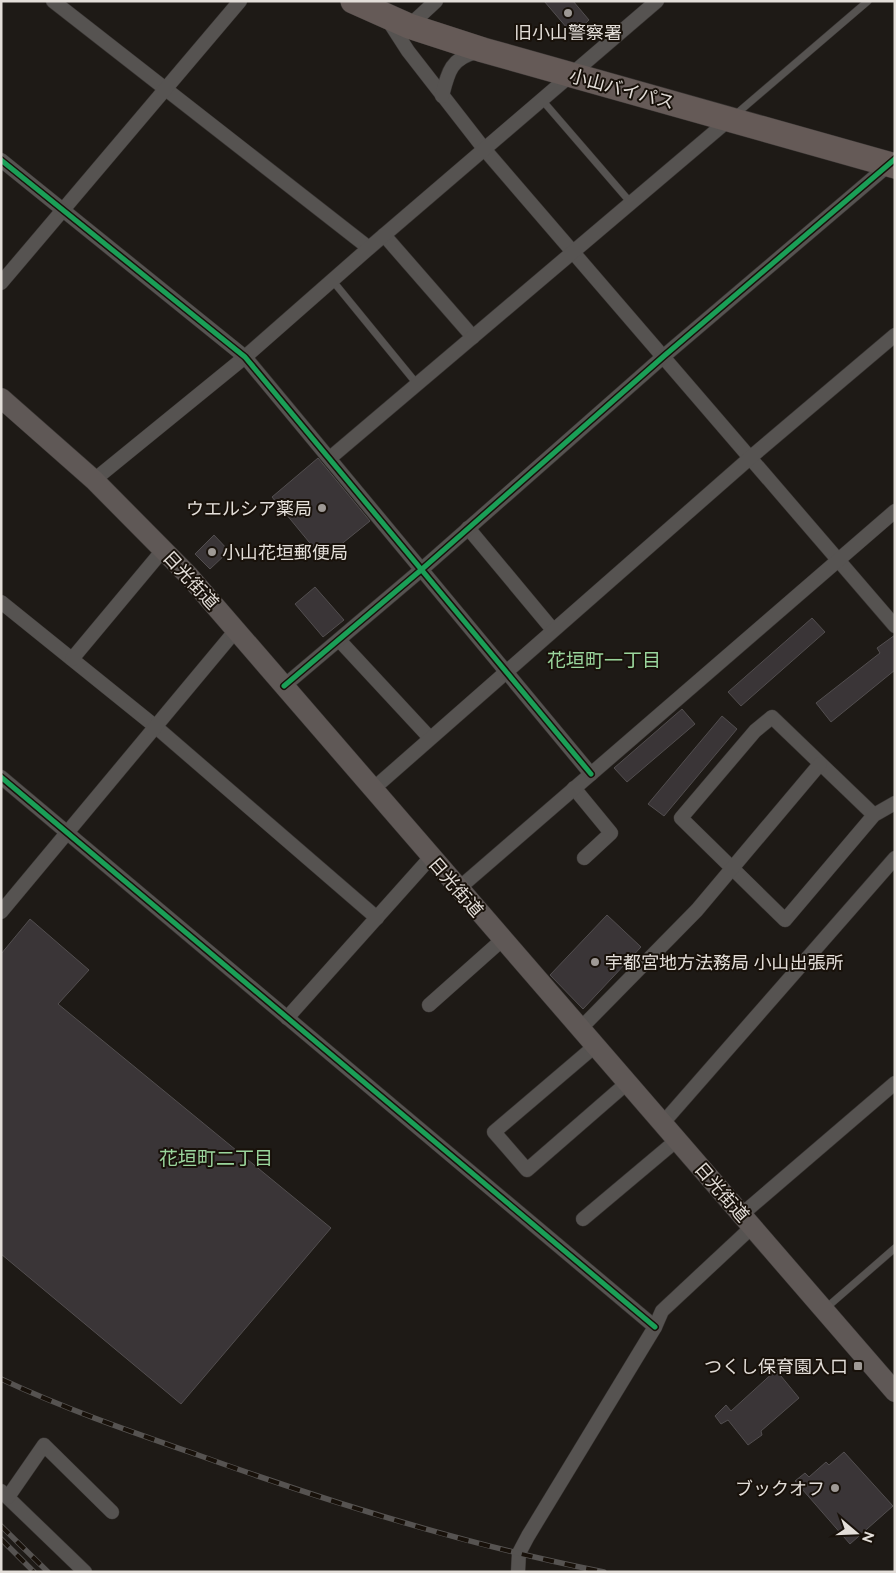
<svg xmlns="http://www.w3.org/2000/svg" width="896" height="1573" font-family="Raleway,'Noto Sans JP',sans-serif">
  <rect width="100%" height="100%" fill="#1e1a16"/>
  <g fill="#3a3537" stroke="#524e4f">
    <polygon points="544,1 573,1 589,20 573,35"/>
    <polygon points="318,458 370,521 323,559 272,497"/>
    <polygon points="214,535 229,551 210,569 195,554"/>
    <polygon points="315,587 344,620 323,637 295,604"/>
    <polygon points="812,618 825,632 741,706 728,692"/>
    <polygon points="895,635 895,670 831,722 816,703 880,653 877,648"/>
    <polygon points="682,709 695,724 627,782 614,768"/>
    <polygon points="722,716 737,729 664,816 648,804"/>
    <polygon points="607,915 641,947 583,1009 550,975"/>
    <polygon points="30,919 89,970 58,1004 331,1228 181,1404 1,1254 1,954"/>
    <polygon points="776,1370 799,1398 761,1431 762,1435 748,1445 728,1420 721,1424 715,1416 726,1405 731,1411"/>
    <polygon points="844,1452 893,1506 850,1544 795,1481 805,1473 809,1477 826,1462 829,1465"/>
  </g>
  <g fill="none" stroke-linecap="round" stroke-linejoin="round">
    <g stroke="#383432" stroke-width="8">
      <g id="lane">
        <polyline points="542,100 631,203"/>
        <polyline points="735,115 868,1"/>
        <polyline points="332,280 417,384"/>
        <polyline points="826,1308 895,1248"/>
      </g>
    </g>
    <g stroke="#383432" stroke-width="15">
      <g id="street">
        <polyline points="53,1 369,248"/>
        <polyline points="388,20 408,51 485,150 895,626"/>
        <polyline points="409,26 436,1"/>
        <path d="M442,96c6,-24 9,-38 35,-44"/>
        <polyline points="1,160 245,357 591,774"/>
        <polyline points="384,235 473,337"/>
        <polyline points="1,283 240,1"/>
        <polyline points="330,458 731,118"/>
        <polyline points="94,480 245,357 369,248 657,1"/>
        <polyline points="468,528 553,630"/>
        <polyline points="1,602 156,727 377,918"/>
        <polyline points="339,640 430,738"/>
        <polyline points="72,659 163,550"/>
        <polyline points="284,686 421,570 664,356 892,162"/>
        <polyline points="1,777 655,1327"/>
        <polyline points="574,788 611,833 584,858"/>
        <polyline points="373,789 751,457 895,335"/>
        <polyline points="874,815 772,717 755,731 681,818 785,920 874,815 895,803"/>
        <polyline points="458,889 895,511"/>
        <polyline points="1,912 236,630"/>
        <polyline points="429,1005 502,940"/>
        <polyline points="287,1018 431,857"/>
        <polyline points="580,1029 697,910 820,764"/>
        <polyline points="595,1046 494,1132 527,1170 627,1083"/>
        <polyline points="662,1124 895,858"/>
        <polyline points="741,1215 895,1083"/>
        <polyline points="583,1219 677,1140"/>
        <polyline points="1,1491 85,1572"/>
        <polyline points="8,1497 44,1445 112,1512"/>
        <polyline points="518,1572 519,1553 528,1536 655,1327 662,1311 752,1227"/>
      </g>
    </g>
    <g stroke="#383432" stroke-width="21">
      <polyline id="secondary" points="1,398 94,480 189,576 895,1392"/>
    </g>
    <g stroke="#383432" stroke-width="26">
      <polyline id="highway" points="353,1 409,26 483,50 895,166"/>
    </g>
    <use href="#lane" stroke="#565351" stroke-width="7"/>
    <use href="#street" stroke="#565351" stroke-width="14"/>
    <use href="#secondary" stroke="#5f5856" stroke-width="20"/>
    <use href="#highway" stroke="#655a57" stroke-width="25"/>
    <g stroke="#565351" stroke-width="5.5">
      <g id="rail">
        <path d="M1,1379c64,30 131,53 197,76 133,48 268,90 406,117"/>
        <polyline points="1,1526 48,1572"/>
        <polyline points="1,1539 34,1572"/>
      </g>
    </g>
    <use href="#rail" stroke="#18110a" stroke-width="4" stroke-dasharray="11" stroke-linecap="butt"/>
    <g stroke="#18110a" stroke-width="8">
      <g id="cycleway">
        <polyline points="1,160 245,357 591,774"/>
        <polyline points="284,686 421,570 664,356 895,159"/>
        <polyline points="1,777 655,1327"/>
      </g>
    </g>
    <use href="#cycleway" stroke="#1a9f57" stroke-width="5"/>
  </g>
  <g fill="#9e9995" stroke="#18110a" stroke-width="2">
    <circle cx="568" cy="13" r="5"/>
    <circle cx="322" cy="508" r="5"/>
    <circle cx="212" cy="552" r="5"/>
    <circle cx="595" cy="962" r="5"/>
    <rect x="853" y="1361" width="10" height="10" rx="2.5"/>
    <circle cx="835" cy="1488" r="5"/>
  </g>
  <g text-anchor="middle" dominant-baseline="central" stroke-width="4" stroke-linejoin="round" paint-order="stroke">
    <g font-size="18" fill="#e3ded9" stroke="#18110a" text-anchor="end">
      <text x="568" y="32" text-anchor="middle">旧小山警察署</text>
      <text x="312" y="508">ウエルシア薬局</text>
      <text x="222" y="552" text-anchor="start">小山花垣郵便局</text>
      <text x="605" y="962" text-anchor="start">宇都宮地方法務局 小山出張所</text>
      <text x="848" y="1366">つくし保育園入口</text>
      <text x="825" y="1488">ブックオフ</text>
    </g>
    <g font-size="18" fill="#e3ded9" stroke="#18110a">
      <text transform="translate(622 89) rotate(15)">小山バイパス</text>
      <text transform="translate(191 580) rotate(47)">日光街道</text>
      <text transform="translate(456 887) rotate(49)">日光街道</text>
      <text transform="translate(722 1192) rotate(49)">日光街道</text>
    </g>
    <g font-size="19" fill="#9ad59c" stroke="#18110a">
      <text x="604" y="660">花垣町一丁目</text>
      <text x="216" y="1158">花垣町二丁目</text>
    </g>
  </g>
  <rect width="896" height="1573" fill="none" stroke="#e3ded9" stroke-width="5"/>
  <g transform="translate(856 1533) rotate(109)" stroke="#18110a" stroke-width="4" paint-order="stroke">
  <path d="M0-4L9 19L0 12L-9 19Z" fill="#e3ded9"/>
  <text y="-8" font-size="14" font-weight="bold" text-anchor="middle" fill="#e3ded9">N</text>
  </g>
</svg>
